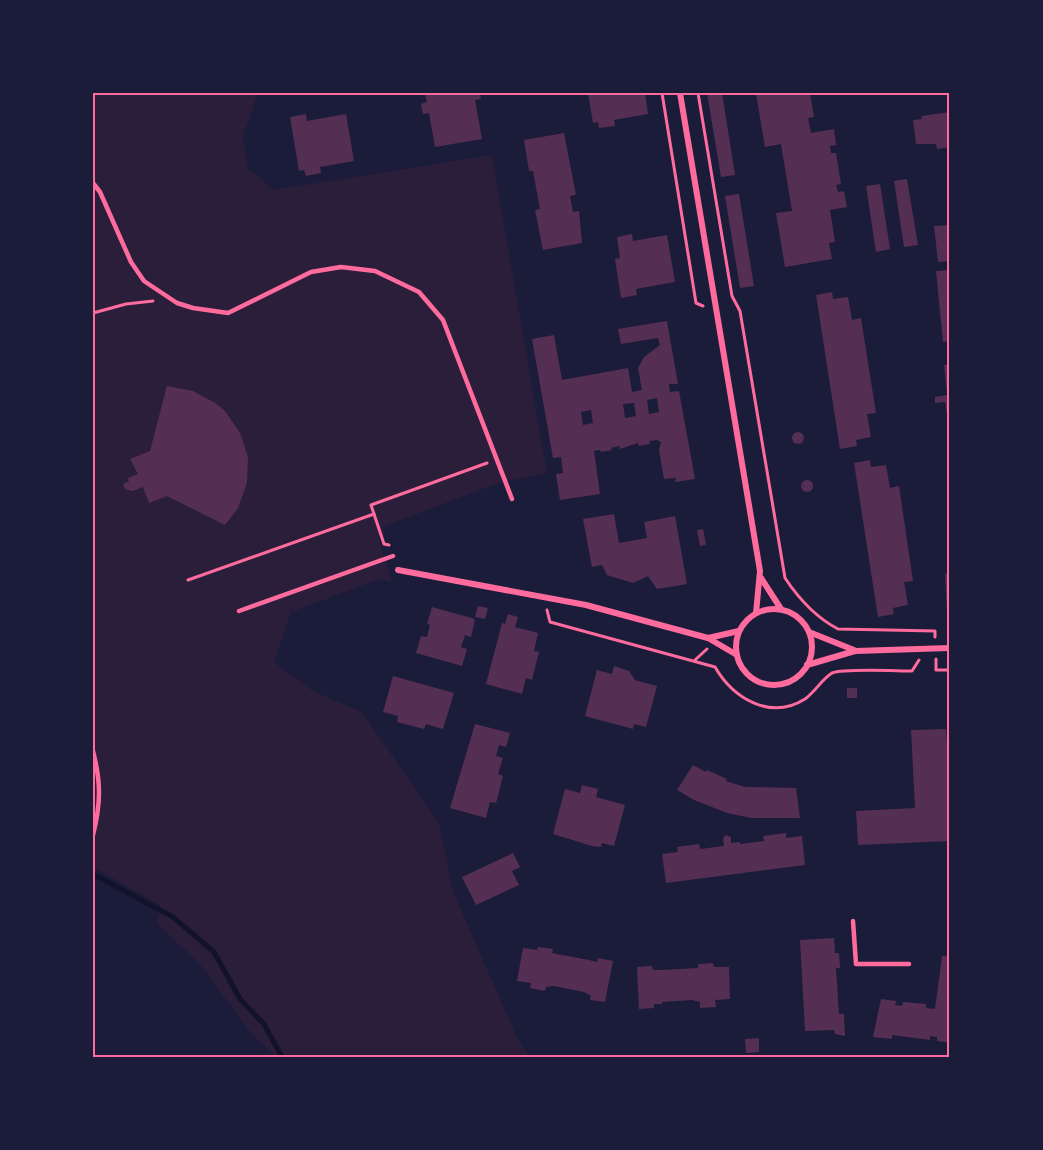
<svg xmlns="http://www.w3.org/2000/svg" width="1043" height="1150" font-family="'Noto Sans',sans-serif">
  <rect width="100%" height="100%" fill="#1b1b3a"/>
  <polygon fill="#2a1e3b" points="93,93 258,93 243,137 248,168 273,190 492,155 547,473 498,483 383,527 385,535 378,538 392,582 380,579 291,612 274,662 313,691 362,712 439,823 453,891 518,1040 530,1057 277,1057 254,1037 199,963 157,924 160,905 93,867"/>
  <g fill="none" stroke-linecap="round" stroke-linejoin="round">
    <polyline stroke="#12122b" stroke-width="5" points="93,874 173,917 214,952 240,999 264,1024 282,1057"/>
  </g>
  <g fill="#542f53" fill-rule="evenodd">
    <polygon points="425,93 480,93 481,99 475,100 482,139 435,147 429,113 423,114 421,104 427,102"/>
    <polygon points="588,93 645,93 648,114 614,120 615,126 599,128 598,122 593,123"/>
    <polygon points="707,93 722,93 735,175 721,177"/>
    <polygon points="759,93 810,93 814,117 808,118 811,133 834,129 836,145 830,146 831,153 836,153 841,184 836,185 838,192 844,191 847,207 830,210 835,242 829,243 832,259 785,267 776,213 792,211 781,144 765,147 756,94"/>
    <polygon points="950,112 950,147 937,149 936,144 916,144 913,120 922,119 921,116"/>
    <polygon points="306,114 307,121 346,114 354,161 320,167 321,173 306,176 304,170 299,171 290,117"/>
    <polygon points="564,133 576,195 570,196 573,212 579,211 582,243 543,250 535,210 540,209 533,171 529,171 524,140"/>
    <polygon points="907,179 918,245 904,247 894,181"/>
    <polygon points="880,184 890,249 876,252 866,186"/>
    <polygon points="739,194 754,286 740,288 725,196"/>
    <polygon points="950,225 950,261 938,262 934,226"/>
    <polygon points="632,234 633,241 667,235 675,282 636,289 637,295 621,298 615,259 620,258 617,237"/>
    <polygon points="950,270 950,341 943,342 936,271"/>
    <polygon points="832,292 833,299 848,297 852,320 861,318 876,413 867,414 871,437 856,440 857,446 840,449 816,295"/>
    <path d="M667,321l11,63h-9l1,8 9,-1 16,88 -20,3 1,-4 -12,1 -5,-29 2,-8 -4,-2 -8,1 1,3 -11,2 -1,-3 -18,6 -1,-3 -8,2 1,2 -11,2 -1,-2 -6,1 6,43 -40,6 -4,-26 7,-1 -2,-16 -8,1 -21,-119 22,-4 8,45 66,-12 4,24 10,-2 -4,-22 6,-11 16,-12 -2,-7 -37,6 -3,-15zM657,398l2,14 -10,2 -2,-14zM634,403l2,13 -11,2 -2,-14zM591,410l2,13 -10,2 -2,-13z"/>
    <polygon points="950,364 950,427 949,428 945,402 935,403 935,397 947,395 944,365"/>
    <polygon points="167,386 193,391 215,403 225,411 240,433 248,457 247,483 238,508 225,525 167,496 149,503 143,487 133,491 125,489 123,484 129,481 128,478 138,474 130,459 150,451"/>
    <circle cx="798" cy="438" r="6"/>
    <polygon points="870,460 871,467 886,465 890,488 899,486 913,581 904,582 908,605 893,608 894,614 878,617 854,463"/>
    <circle cx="807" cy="486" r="6"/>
    <polygon points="950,484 950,500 948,500 947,485"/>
    <polygon points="614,514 619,543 647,538 644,522 675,516 687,584 657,589 648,576 633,583 607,575 602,565 592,567 583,519"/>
    <polygon points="703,529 706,545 700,546 697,530"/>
    <polygon points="950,573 950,611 947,611 945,574"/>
    <polygon points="478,606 488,608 485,619 475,617"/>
    <polygon points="432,607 475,619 471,637 465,635 461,647 467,649 462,666 416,653 421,636 427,637 430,625 427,624"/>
    <polygon points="508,614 518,617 515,627 538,633 534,651 539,652 532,680 526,678 522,694 486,684 502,623 505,624"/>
    <polygon points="614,666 629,671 635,680 657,686 646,727 634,724 633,729 585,716 597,670 612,674"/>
    <polygon points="393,676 454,693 443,729 426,724 424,729 397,722 398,716 383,712"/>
    <rect x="847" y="688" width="10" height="10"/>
    <polygon points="475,724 510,733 506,747 499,745 496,756 503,758 498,774 503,776 496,803 490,802 486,818 450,808"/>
    <polygon points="946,729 950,782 950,841 858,845 856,811 915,808 911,730"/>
    <polygon points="693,765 706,772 707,770 727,779 726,781 745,787 796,788 800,818 751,818 727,813 694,800 677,790"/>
    <polygon points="582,785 598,789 596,797 625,805 614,846 602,843 601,847 592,846 553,834 565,789 580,793"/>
    <polygon points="786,833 786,838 802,836 805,865 666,883 662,854 678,852 677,847 699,844 700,849 724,846 723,838 726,835 731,837 731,843 740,842 740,844 764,841 763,836"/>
    <polygon points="513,853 520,867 512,871 519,885 476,905 462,877"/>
    <polygon points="834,938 835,953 839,953 840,968 836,968 839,1014 844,1014 845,1036 835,1034 834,1030 805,1031 800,940"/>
    <polygon points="538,947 553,949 552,953 589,960 597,962 598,958 613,961 605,1002 590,1000 591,996 584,992 554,986 546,987 545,991 530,988 531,983 517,981 523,948 537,950"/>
    <polygon points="942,956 950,956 950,1010 948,1010 947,1022 950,1022 950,1043 937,1041 937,1037 930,1036 930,1040 892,1035 892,1039 873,1037 881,999 896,1001 895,1005 902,1006 903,1002 926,1004 926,1008 935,1009"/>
    <polygon points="713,963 714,967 729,967 730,999 715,1000 716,1007 700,1008 700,1002 692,1000 662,1002 662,1004 654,1004 654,1008 639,1009 637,967 652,966 653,970 661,970 698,968 698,964"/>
    <polygon points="759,1038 759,1052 746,1053 745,1039"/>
  </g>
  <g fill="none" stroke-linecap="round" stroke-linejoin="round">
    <g stroke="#ff6b9d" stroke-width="3">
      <polyline points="662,93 696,303 703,306"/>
      <path d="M698,93l34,203 8,15 45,267c14,21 30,39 53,51l97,2v6"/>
      <polyline points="93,313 126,304 153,301"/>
      <polyline points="389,545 384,544 371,505 487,463"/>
      <polyline points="188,580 374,514"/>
      <path d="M547,610l3,12 165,45c18,31 55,54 90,32 10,-7 17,-20 27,-26 12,-5 64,-2 80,-2l7,-11"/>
      <polyline points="936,659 936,670 950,670"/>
      <polyline points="695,660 707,649"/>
    </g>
    <g stroke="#ff6b9d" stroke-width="4.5">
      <polyline points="93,183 100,192 131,262 144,281 177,303 193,308 228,313 311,272 341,267 375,271 419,292 443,320 512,499"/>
      <polyline points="239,611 393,556"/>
      <path d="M93,751c8,31 8,52 0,84"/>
      <polyline points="853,921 856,964 909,964"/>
    </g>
    <g stroke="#ff6b9d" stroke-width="6">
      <polyline points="680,93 760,571 756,613"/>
      <polyline points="398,570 586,605 708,638 737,655"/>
      <polyline points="761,578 781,609"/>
      <circle cx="774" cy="647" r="38"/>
      <polyline points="809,632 854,650"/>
      <polyline points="708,638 739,631"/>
      <polyline points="807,665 855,651 950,648"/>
    </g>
  </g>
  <rect width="1043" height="1150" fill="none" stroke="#1b1b3a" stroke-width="189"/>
  <rect x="94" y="94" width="854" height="962" fill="none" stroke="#ff6b9d" stroke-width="2"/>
</svg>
